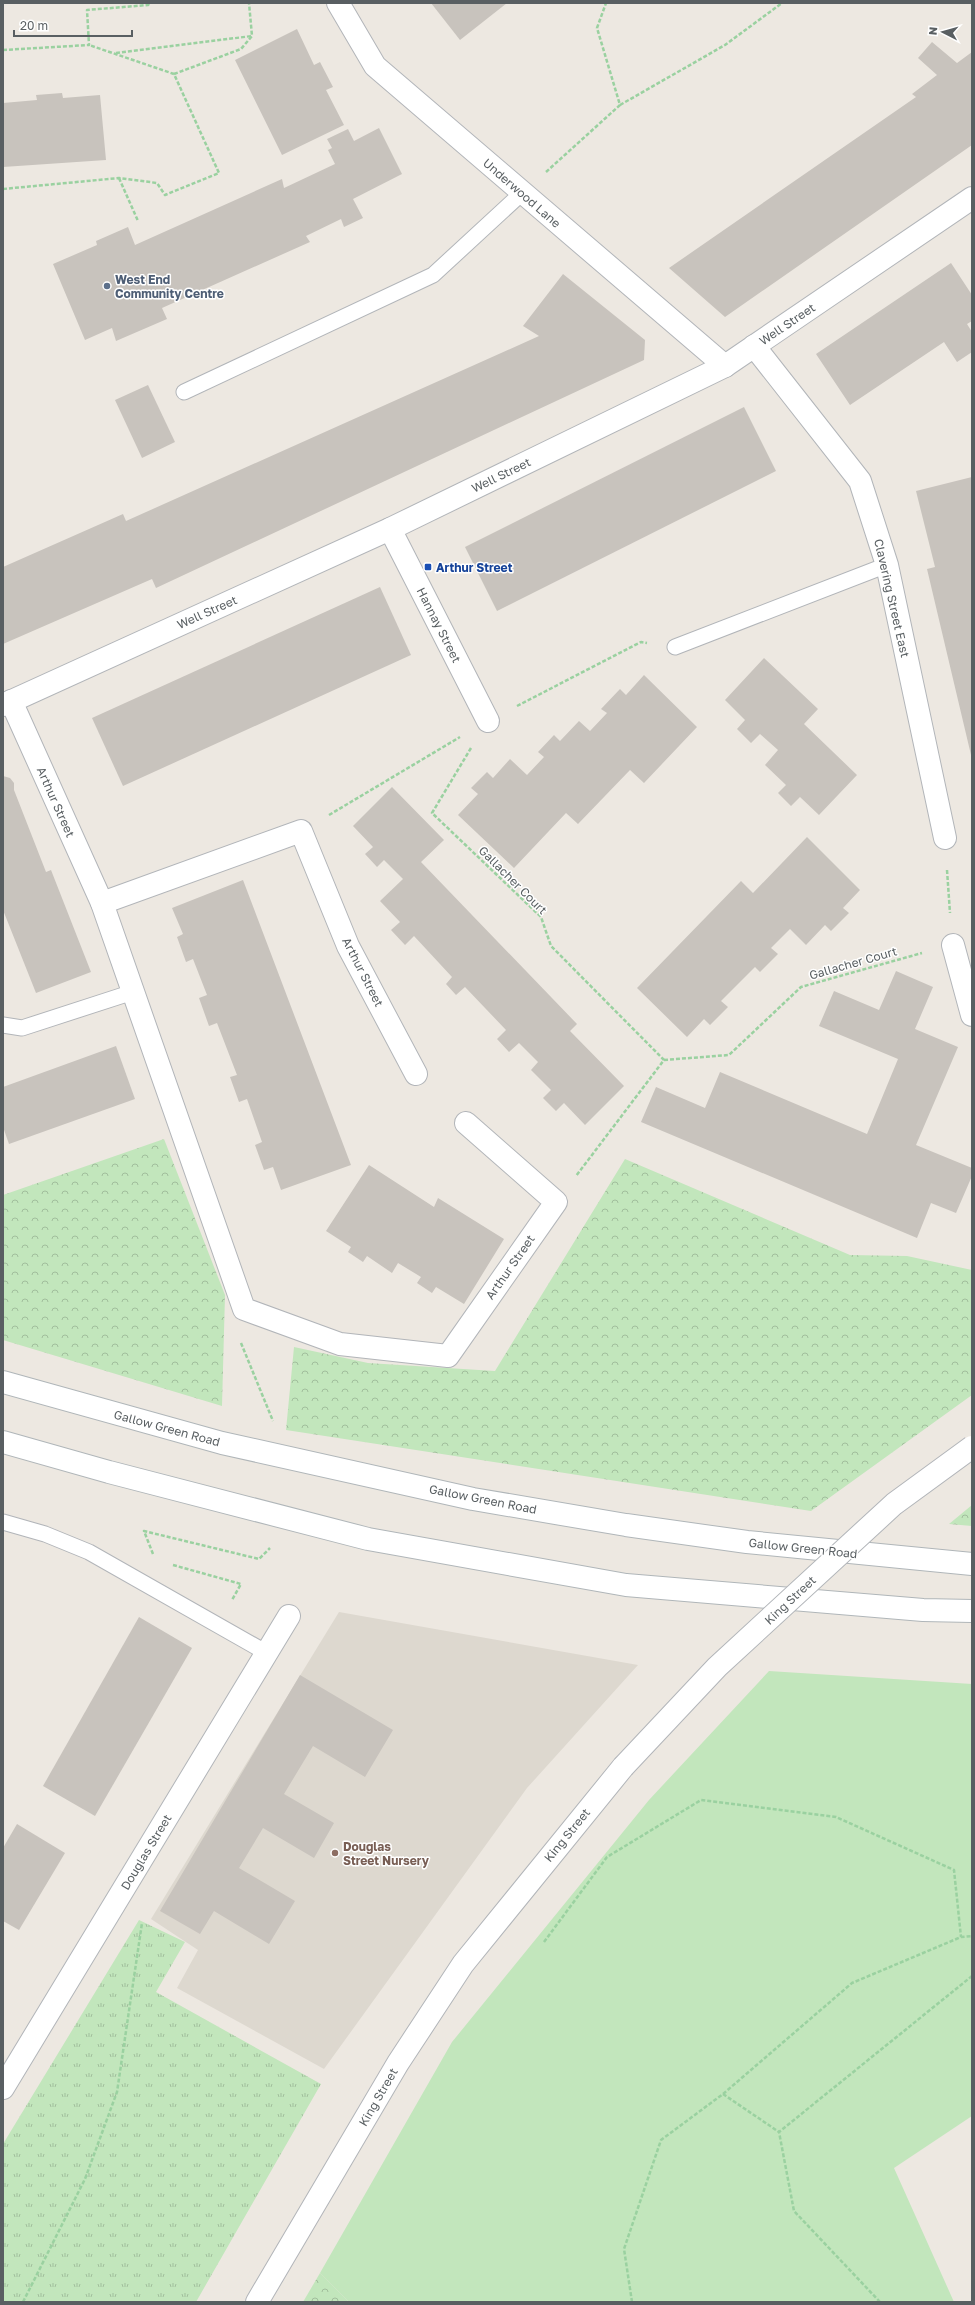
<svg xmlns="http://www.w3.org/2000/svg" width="975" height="2305" font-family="'Golos Text',sans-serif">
  <defs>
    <pattern id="grass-tufts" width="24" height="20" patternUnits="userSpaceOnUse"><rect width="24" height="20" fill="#c2e6bc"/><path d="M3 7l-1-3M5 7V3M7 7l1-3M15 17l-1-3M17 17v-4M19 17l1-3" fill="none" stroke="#a1be9c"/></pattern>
    <pattern id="forest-crowns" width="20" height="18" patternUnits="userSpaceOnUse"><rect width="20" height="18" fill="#c2e6bc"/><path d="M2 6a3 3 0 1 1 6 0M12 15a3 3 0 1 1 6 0" fill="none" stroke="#a1be9c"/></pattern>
  </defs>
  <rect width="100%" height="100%" fill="#ede8e1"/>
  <polygon fill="#ddd8cf" points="339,1612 638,1665 527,1788 324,2069 177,1988 198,1950 151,1919"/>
  <polygon fill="url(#grass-tufts)" points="139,1920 185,1942 156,1992 321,2084 196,2302 3,2302 3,2144"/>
  <g fill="url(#forest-crowns)">
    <polygon points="164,1139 225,1295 222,1406 3,1340 3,1195"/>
    <polygon points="625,1159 850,1255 907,1256 972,1270 972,1395 811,1511 286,1430 294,1347 368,1363 495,1371"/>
    <polygon points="972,1505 972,1526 949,1524"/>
    <polygon points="320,2273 349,2302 303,2302"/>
  </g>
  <polygon fill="#c2e6bc" points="769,1671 972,1684 972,2116 894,2168 954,2302 349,2302 320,2273 452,2042 649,1800"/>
  <g fill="#c8c3bd">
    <polygon points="431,3 507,3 460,40"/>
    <polygon points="297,29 314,65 320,62 333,87 326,90 344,125 282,155 235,60"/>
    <polygon points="932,42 957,63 972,52 972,145 725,317 669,268 916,97 912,94 937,75 918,58"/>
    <polygon points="62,93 63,98 100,95 106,160 3,167 3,103 37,100 36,95"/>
    <polygon points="379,128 402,174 353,199 363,218 344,227 341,219 306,236 310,242 162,308 167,319 116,341 112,328 85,340 53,264 97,245 96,241 128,227 135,245 282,179 284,188 335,164 328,150 332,148 327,139 348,129 354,141"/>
    <polygon points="951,263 972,295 972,321 967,324 972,332 972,352 957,362 944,342 850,405 816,354"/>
    <polygon points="563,274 645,340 644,360 156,588 152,579 3,644 3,567 123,514 126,521 539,336 523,326"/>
    <polygon points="148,385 175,442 142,458 115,400"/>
    <polygon points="744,407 776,471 497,611 465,547"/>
    <polygon points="972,477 972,755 971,755 927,569 935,567 916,491"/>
    <polygon points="380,587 411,655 123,786 92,718"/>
    <polygon points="764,658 818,709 804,724 857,775 819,815 800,797 791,806 778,793 786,785 765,765 778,750 760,734 751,743 737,729 745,720 725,700"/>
    <polygon points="644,675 697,727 644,783 630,770 578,824 566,813 514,868 458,815 478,794 471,788 487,772 493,778 510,759 527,775 544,757 538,752 554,735 560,741 579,721 590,731 607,713 601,709 620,689 626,695"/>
    <polygon points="3,776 10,778 14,783 14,790 46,872 51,870 91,972 36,993 3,910"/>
    <polygon points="392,787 444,840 421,862 577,1024 570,1031 624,1086 585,1125 564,1103 556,1111 543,1098 551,1090 531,1070 538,1062 519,1043 509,1052 497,1039 506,1030 465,987 456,995 446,984 452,977 414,936 405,945 391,930 400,922 380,901 403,879 384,860 377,867 365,854 373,847 353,826"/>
    <polygon points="807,837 860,890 843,908 849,913 831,931 825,925 806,945 790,929 771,948 778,954 760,972 755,967 721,1001 728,1007 710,1025 704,1019 687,1037 637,988 741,881 753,893"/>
    <polygon points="243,880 351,1165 281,1190 273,1167 264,1170 255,1145 262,1142 247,1099 239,1102 230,1077 237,1075 217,1023 209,1026 199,998 207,995 193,959 186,962 177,937 183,934 172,908"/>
    <polygon points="896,971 933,987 915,1029 958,1047 916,1145 972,1168 972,1176 956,1213 931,1203 917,1238 641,1122 656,1087 705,1108 720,1072 867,1134 898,1059 819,1026 834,991 879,1010"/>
    <polygon points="116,1046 135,1099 9,1144 3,1127 3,1087"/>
    <polygon points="369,1165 434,1207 438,1198 504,1239 464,1304 436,1287 432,1293 417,1283 421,1277 398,1263 392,1273 367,1256 363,1262 348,1252 351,1247 326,1231"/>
    <polygon points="139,1617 192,1648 95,1816 43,1786"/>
    <polygon points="300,1675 393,1730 365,1777 313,1746 284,1794 334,1823 314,1858 263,1828 239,1868 295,1901 269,1944 214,1911 200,1934 160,1911"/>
    <polygon points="17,1824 65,1853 19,1930 3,1921 3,1848"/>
  </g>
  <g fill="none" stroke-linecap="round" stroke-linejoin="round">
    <g stroke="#b2b5b9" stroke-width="17">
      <g id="service">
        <polyline points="184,392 433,275 522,193"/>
        <polyline points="675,647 887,565"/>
        <polyline points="3,1025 22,1028 133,992"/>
        <polyline points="3,1522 45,1534 89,1552 267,1653"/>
      </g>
    </g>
    <g stroke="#b2b5b9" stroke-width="24">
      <polyline id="pedestrian" points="390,529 488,721"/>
    </g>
    <g stroke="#b2b5b9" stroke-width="24">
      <g id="minor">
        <polyline points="338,3 375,66 725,366"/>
        <polyline points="754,346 860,481 887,565 945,838"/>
        <polyline points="11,701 102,903 244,1309 340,1344 448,1356 556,1202 466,1123"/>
        <polyline points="102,903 301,831 348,946 416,1074"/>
        <polyline points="953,945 972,1015"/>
        <polyline points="3,2088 289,1616"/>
      </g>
    </g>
    <g stroke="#b2b5b9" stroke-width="24">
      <g id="tertiary">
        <polyline points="3,705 390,529 725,366 972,198"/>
        <polyline points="257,2302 398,2063 463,1964 623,1767"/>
      </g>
    </g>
    <g stroke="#b0b6b9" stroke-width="24">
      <g id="secondary">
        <polyline points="3,1382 222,1443 473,1499 626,1525 747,1542 972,1564"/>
        <polyline points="3,1442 109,1472 368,1539 626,1585 923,1610 972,1611"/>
      </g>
    </g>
    <g stroke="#9ad1a0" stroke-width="2.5" stroke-dasharray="4 2" stroke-linecap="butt">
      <polyline points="3,50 89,45 87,10 148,5 150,3"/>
      <polyline points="116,53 252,36"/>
      <polyline points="174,74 241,49 252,36 249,3"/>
      <polyline points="620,105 725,45 782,3"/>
      <polyline points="546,172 620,105 597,28 606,3"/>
      <polyline points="119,178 138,221"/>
      <polyline points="3,189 119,178 157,183 165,195 219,173 174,74 89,45"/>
      <polyline points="517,706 641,642 647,643"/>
      <polyline points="471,748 432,813 541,917 551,946 664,1060 576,1176"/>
      <polyline points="329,815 460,737"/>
      <polyline points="947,870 950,913"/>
      <polyline points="664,1060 729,1055 801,987 922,953"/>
      <polyline points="241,1343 273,1421"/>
      <polyline points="153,1554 144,1531 259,1559 270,1548"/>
      <polyline points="173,1565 241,1584 232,1600"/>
      <polyline points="544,1942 607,1857 701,1800 836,1817 954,1870 961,1937"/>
      <polyline points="723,2094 779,2132"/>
      <polyline points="23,2302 85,2179 117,2092 142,1923"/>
      <polyline points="632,2302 624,2249 661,2140 723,2094 852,1983 961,1937 972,1936"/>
      <polyline points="880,2302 794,2211 779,2132 972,1976"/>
    </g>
    <use href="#service" stroke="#fff" stroke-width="15"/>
    <use href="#pedestrian" stroke="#fff" stroke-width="22"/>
    <use href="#minor" stroke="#fff" stroke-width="22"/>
    <use href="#tertiary" stroke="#fff" stroke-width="22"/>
    <use href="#secondary" stroke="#fff" stroke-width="22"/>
    <g stroke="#b2b5b9" stroke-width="24" stroke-linecap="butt">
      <polyline id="tertiary-bridge" points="623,1767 717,1667 894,1504 972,1447"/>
    </g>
    <use href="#tertiary-bridge" stroke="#fff" stroke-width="22"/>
  </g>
  <circle fill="#5c6f8a" stroke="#fff" stroke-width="1.5" cx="107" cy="286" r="4"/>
  <rect fill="#1a4fb4" stroke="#fff" stroke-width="1.5" x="424" y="563" width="8" height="8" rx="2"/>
  <circle fill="#8d6e63" stroke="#fff" stroke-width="1.5" cx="335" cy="1853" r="4"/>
  <g text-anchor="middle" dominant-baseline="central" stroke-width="3" stroke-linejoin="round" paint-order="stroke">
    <g font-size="12" fill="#595f62" stroke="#fff">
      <text transform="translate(522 193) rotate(41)">Underwood Lane</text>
      <text transform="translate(787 324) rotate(-34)">Well Street</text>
      <text transform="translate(501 475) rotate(-26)">Well Street</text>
      <text transform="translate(892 598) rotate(77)">Clavering Street East</text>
      <text transform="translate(207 612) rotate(-24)">Well Street</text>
      <text transform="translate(439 625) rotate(63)">Hannay Street</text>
      <text transform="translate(56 802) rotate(66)">Arthur Street</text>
      <text transform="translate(513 880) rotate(45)">Gallacher Court</text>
      <text transform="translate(853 963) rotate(-16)">Gallacher Court</text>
      <text transform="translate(363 972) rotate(63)">Arthur Street</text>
      <text transform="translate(510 1267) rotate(-55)">Arthur Street</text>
      <text transform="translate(167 1428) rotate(15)">Gallow Green Road</text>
      <text transform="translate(483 1499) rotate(11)">Gallow Green Road</text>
      <text transform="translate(803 1548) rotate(6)">Gallow Green Road</text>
      <text transform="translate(790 1600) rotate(-43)">King Street</text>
      <text transform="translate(567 1835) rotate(-51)">King Street</text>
      <text transform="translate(146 1852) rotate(-59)">Douglas Street</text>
      <text transform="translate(378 2097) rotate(-60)">King Street</text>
    </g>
    <g font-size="12" font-weight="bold" fill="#4e5e75" stroke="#fff" text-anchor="start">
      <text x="115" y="279">West End<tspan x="115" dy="14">Community Centre</tspan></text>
    </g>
    <g font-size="12" font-weight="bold" fill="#164399" stroke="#fff" text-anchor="start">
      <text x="436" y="567">Arthur Street</text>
    </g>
    <g font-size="12" font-weight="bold" fill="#785e54" stroke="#fff" text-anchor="start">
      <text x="343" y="1846">Douglas<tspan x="343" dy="14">Street Nursery</tspan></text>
    </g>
  </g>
  <rect width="975" height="2305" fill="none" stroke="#595f62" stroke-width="8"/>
  <g transform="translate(943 32) rotate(276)" stroke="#ffffff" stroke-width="3" paint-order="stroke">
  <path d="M0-3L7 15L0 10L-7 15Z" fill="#595f62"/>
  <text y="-6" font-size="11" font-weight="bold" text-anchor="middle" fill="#595f62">N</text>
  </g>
  <path d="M14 30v6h118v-6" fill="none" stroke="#595f62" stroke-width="2"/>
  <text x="20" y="30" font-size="12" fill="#595f62" stroke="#ffffff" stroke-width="3" paint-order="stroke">20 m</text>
</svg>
